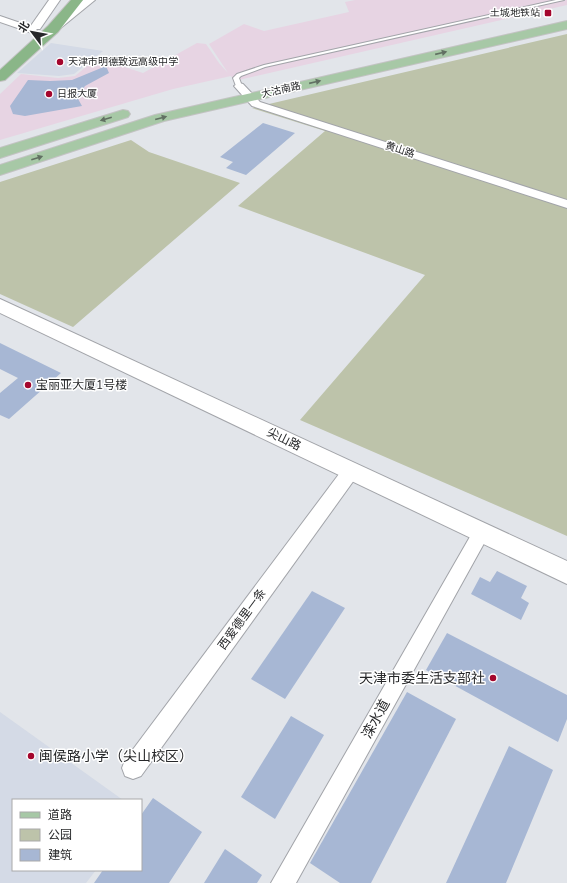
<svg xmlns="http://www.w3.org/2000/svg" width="567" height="883" font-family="'Nunito Sans','Noto Sans SC',sans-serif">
  <rect width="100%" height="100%" fill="#e2e5ea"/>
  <polygon fill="#e7d4e3" points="355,0 567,0 567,5 234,81 231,76 173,89 0,140 0,94 21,74 58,78 75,76 97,58 143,73 197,43 206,44 219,63 228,73 209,44 244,24 264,31 349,12 345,2"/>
  <g fill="#d4dae6">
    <polygon points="51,43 103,51 74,74 59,76 17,73"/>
    <polygon points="0,712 123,800 13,800 13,870 96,870 86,883 0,883"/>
  </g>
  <g fill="#bdc3aa">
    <polygon points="567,34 567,536 300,420 425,275 238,206 325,131 252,108"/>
    <polygon points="131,140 149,152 240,183 73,327 0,294 0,182"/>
  </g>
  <g fill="#a7b7d4">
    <polygon points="106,66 109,73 85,86 77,97 82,106 25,116 13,114 10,106 28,80 50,81 72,80"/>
    <polygon points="263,123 295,133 246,175 226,168 233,162 220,157"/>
    <polygon points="0,343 61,373 9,419 0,415 0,393 18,378 0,369"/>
    <polygon points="497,571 527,586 521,598 529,603 521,620 471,594 480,577 490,582"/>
    <polygon points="312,591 345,608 285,699 251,679"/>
    <polygon points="447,633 567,695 567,719 558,742 426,670"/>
    <polygon points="407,692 456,719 371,883 340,883 310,863"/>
    <polygon points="291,716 324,735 275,819 241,797"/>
    <polygon points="509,746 553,770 506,883 446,883"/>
    <polygon points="153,798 202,832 169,883 94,883 103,870 141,870 141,815"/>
    <polygon points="225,849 262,875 257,883 204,883"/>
  </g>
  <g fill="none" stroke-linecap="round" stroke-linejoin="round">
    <g stroke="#a2a4a9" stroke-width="2">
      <polygon id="service" points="556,0 564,0 265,67 241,76 239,78 242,86 239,88 236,86 233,78 237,74 264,65"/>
    </g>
    <g stroke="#a2a4a9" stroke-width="2">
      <g id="minor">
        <polygon points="0,16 35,28 37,30 32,33 0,22"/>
        <polygon points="239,83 243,84 260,102 567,200 567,208 252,106 234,86"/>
        <polygon points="351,465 357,466 359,471 357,476 141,776 133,779 125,776 122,768 125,760 345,466"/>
        <polygon points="481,526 487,528 490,533 487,538 296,883 271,883 475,528"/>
      </g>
    </g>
    <g stroke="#a2a4a9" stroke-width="2">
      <g id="tertiary">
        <polygon points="49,0 60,0 40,29 32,29 30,27"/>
        <polygon points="83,0 95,0 57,31 49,31 47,29 49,27"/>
      </g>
    </g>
    <g stroke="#a2a4a9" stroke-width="2">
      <polygon id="secondary" points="0,299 567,561 567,584 0,313"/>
    </g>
    <g stroke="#c3c3c3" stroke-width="2">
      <g id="primary">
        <polygon points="567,21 567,29 164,121 0,175 0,165 155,115"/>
        <polygon points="123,110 128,111 130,114 128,117 0,158 0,148"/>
      </g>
    </g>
    <g stroke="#c3c3c3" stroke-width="2">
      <polygon id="trunk" points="71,0 83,0 58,32 5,80 0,81 0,70 48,26"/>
    </g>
    <use href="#service" fill="#fff" fill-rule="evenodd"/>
    <use href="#minor" fill="#fff" fill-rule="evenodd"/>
    <use href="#tertiary" fill="#fff" fill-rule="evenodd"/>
    <use href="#secondary" fill="#fff" fill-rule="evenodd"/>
    <use href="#primary" fill="#a7c8a6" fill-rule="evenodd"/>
    <use href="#trunk" fill="#8ab688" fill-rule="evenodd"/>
  </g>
  <defs><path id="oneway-solid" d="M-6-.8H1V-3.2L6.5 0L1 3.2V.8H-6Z"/></defs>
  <g fill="#617062">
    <use href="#oneway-solid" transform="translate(441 53) rotate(-13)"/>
    <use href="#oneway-solid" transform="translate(315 82) rotate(-13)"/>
    <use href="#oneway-solid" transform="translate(161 118) rotate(-15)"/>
    <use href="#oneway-solid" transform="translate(106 119) rotate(164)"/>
    <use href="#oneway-solid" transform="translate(37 158) rotate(-18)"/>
  </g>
  <g fill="#a4062d" stroke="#fff" stroke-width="1.5">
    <rect x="544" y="9" width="8" height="8" rx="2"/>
    <circle cx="60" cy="62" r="4"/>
    <circle cx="49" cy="94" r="4"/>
    <circle cx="28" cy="385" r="4"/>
    <circle cx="493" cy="678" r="4"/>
    <circle cx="31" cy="756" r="4"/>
  </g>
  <g text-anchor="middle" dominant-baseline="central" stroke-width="3" stroke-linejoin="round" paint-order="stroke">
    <g font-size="10" fill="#27282a" stroke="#fff" text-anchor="start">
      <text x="540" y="13" text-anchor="end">土城地铁站</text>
      <text x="68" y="62">天津市明德致远高级中学</text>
      <text x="57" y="94">日报大厦</text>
    </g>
    <g font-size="10" fill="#27282a" stroke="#fff">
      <text transform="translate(281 90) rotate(-13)">大沽南路</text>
      <text transform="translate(400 150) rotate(18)">黄山路</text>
    </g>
    <g font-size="12" fill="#27282a" stroke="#fff" text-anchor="start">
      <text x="36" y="385">宝丽亚大厦1号楼</text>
    </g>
    <g font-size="12" fill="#27282a" stroke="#fff">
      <text transform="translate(284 439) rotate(26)">尖山路</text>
      <text transform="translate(242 619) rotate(-54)">西爱德里一条</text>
    </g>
    <g font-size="14" fill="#27282a" stroke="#fff" text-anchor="end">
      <text x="485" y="678">天津市委生活支部社</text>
      <text x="39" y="756" text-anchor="start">闽侯路小学（尖山校区）</text>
    </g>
    <g font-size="14" fill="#27282a" stroke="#fff">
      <text transform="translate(376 719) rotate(-61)">滦水道</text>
    </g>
  </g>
  <rect x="12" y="799" width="130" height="72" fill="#ffffff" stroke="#a9a9aa"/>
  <rect x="20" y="812" width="20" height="6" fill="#a7c8a6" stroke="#a9a9aa"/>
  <text x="48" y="819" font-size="12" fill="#27282a">道路</text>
  <rect x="20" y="829" width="20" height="12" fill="#bdc3aa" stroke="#a9a9aa"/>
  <text x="48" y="839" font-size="12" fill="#27282a">公园</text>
  <rect x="20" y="849" width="20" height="12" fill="#a7b7d4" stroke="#a9a9aa"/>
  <text x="48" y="859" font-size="12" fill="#27282a">建筑</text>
  <g transform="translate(32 32) rotate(302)" stroke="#ffffff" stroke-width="3" paint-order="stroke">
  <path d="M0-3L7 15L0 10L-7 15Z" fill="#27282a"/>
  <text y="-6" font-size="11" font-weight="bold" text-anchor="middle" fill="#27282a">北</text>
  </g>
</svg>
